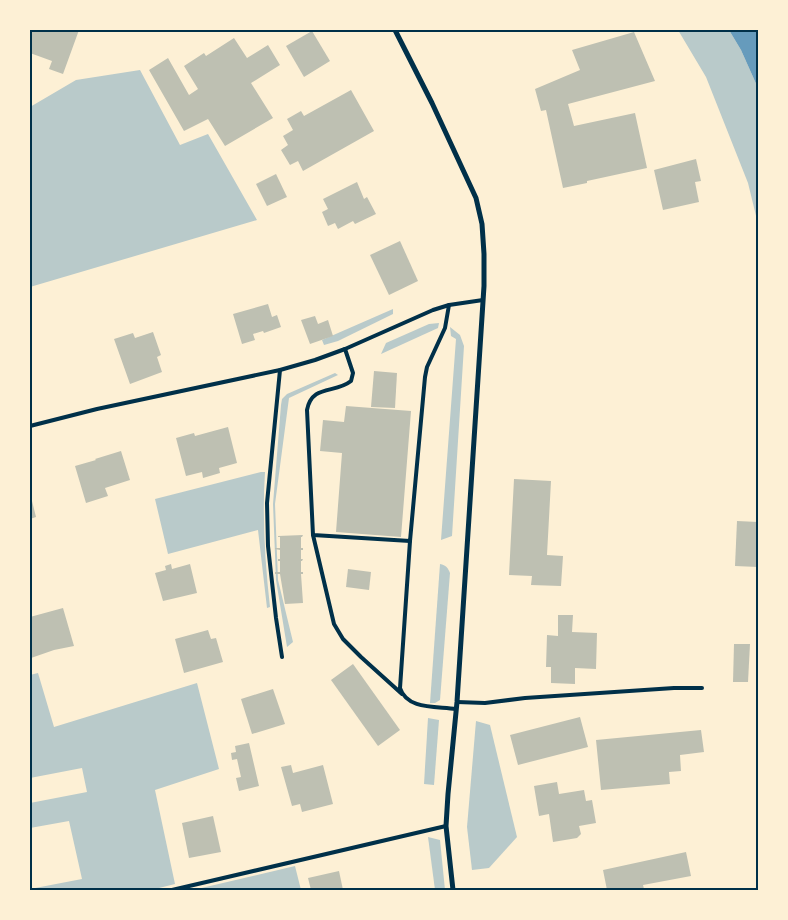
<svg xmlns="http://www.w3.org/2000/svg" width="788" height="920" font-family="Literata,serif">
  <rect width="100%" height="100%" fill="#fdf0d5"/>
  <g fill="#b9caca">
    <polygon points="678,30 729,30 741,50 758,88 758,224 748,183 706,77"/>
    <polygon points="140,70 180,145 208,134 257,220 30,287 30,107 76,80"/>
    <polygon points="393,309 393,314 338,341 324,345 322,340"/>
    <polygon points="439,323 438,328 381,354 386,343 429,324"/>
    <polygon points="450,327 460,335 464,346 452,536 441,540 456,339 451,336"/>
    <polygon points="335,373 338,375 289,398 275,504 278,580 293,642 287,647 276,580 273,504 281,405 282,399 287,394"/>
    <path d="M261,472h4c-3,45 0,90 5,135l-3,1 -9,-78 -90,24 -13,-55z"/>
    <path d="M440,564c6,1 8,4 10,9l-10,127 -5,3h-5z"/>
    <polygon points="38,673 54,727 197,683 219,769 155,790 175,884 151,890 30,890 30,889 82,879 69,821 30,828 30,803 87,792 82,768 30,778 30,675"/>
    <polygon points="428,718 439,720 434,785 424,784"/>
    <polygon points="476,721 490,725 517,837 489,868 472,870 467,827"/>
    <polygon points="428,837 440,840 445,890 435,890"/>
    <polygon points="295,866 301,890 193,890"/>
  </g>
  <polygon fill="#669bbc" points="729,30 758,30 758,88 741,50"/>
  <g fill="#bec0b2">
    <polygon points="30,30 79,30 63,74 49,69 52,61 30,53"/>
    <polygon points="312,31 330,61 304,77 286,46"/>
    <polygon points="634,32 655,81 568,104 574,126 635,113 647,168 587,181 587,183 563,188 546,110 541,111 535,89 580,70 572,50"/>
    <polygon points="234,38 247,58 268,45 280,65 251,83 273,118 225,146 208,119 184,131 149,70 168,58 189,95 198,89 184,66 204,53 206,56"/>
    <polygon points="351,90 374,131 303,171 298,161 290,165 281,150 288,145 283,136 293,130 287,119 301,111 304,116"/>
    <polygon points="696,159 701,181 695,182 699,202 663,210 654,170"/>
    <polygon points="276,174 287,197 267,206 256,184"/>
    <polygon points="357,182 364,199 367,197 376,214 355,224 353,221 338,229 335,223 328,226 322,212 328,209 323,199"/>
    <polygon points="400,241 418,281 389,295 370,255"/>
    <polygon points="268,304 272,317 277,315 281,327 264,333 263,331 253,334 255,340 242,344 233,314"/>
    <polygon points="315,316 318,324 328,320 333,336 310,344 301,320"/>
    <polygon points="153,332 161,355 157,357 162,372 130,384 114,339 133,333 135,338"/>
    <polygon points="374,371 397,373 395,408 371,407"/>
    <polygon points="346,406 411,411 401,537 336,532 342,453 320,451 323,420 344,422"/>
    <polygon points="228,427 237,463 219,468 220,473 203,478 202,472 186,476 176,438 194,433 195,436"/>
    <polygon points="121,451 130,480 105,488 108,496 86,503 75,466 96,460 95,459"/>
    <polygon points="514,479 551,481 547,555 563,556 561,586 531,585 532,576 509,575"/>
    <polygon points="31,497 36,517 30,519 30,498"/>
    <polygon points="737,521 758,522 758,567 735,566"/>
    <polygon points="303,535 302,537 301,537 301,548 303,548 303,550 301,550 301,559 303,559 302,561 301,561 301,572 303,572 303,574 301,574 303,603 285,604 280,574 275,574 275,572 280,572 280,561 278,561 278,559 280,559 280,550 275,549 275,548 280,548 280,537 278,537 278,536"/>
    <polygon points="171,564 172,569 190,564 197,593 163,601 155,573 166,570 165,566"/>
    <polygon points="348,569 371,572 369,590 346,587"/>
    <polygon points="63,608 74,646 54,650 31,658 30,654 30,643 32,643 30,636 30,617"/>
    <polygon points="558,615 573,615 572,632 597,633 596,669 575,668 575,684 551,683 551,667 546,667 547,635 558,636"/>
    <polygon points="208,630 211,639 216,638 223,662 184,673 175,639"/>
    <polygon points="734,644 750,644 748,682 733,682"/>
    <polygon points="353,664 400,730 378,746 331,680"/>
    <polygon points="273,689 285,724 252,734 241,699"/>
    <polygon points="580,717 588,747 518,765 510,735"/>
    <polygon points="701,730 704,752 680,755 681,771 669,772 670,784 601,790 596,740"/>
    <polygon points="249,743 259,786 239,791 236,778 241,777 237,759 232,760 231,753 236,752 235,746"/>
    <polygon points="291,765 293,773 323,765 333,804 302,812 300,804 292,806 281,767"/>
    <polygon points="557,782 559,794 584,790 586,801 592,800 596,823 579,826 581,834 577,838 553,842 549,814 539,816 534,786"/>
    <polygon points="213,816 221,852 189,858 182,823"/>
    <polygon points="686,852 691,876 643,885 644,889 640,890 607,890 603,870"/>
    <polygon points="339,871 343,890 311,890 308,878"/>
  </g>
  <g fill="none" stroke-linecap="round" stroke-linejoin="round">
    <g stroke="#003049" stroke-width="4">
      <path d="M345,349l8,24 -2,8c-16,13 -39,3 -44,29l6,125 97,6 15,-164 2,-10 18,-39 4,-23"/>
      <polyline points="280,370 267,503 268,546 276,618 282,657"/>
      <polyline points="30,426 97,409 280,370 315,360 345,349 433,310 449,305 483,300"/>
      <polyline points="313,535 334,624 343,639 361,657 402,694"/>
      <path d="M410,541l-10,147c7,22 37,18 56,21"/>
      <polyline points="457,702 485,703 525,698 674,688 702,688"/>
      <polyline points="172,890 446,826"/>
    </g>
    <polyline stroke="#003049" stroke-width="5" points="395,30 432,103 476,198 482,224 484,254 484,286 457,702 448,794 446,826 453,890"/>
  </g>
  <rect width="788" height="920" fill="none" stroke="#fdf0d5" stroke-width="62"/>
  <rect x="31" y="31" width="726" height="858" fill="none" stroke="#003049" stroke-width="2"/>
</svg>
